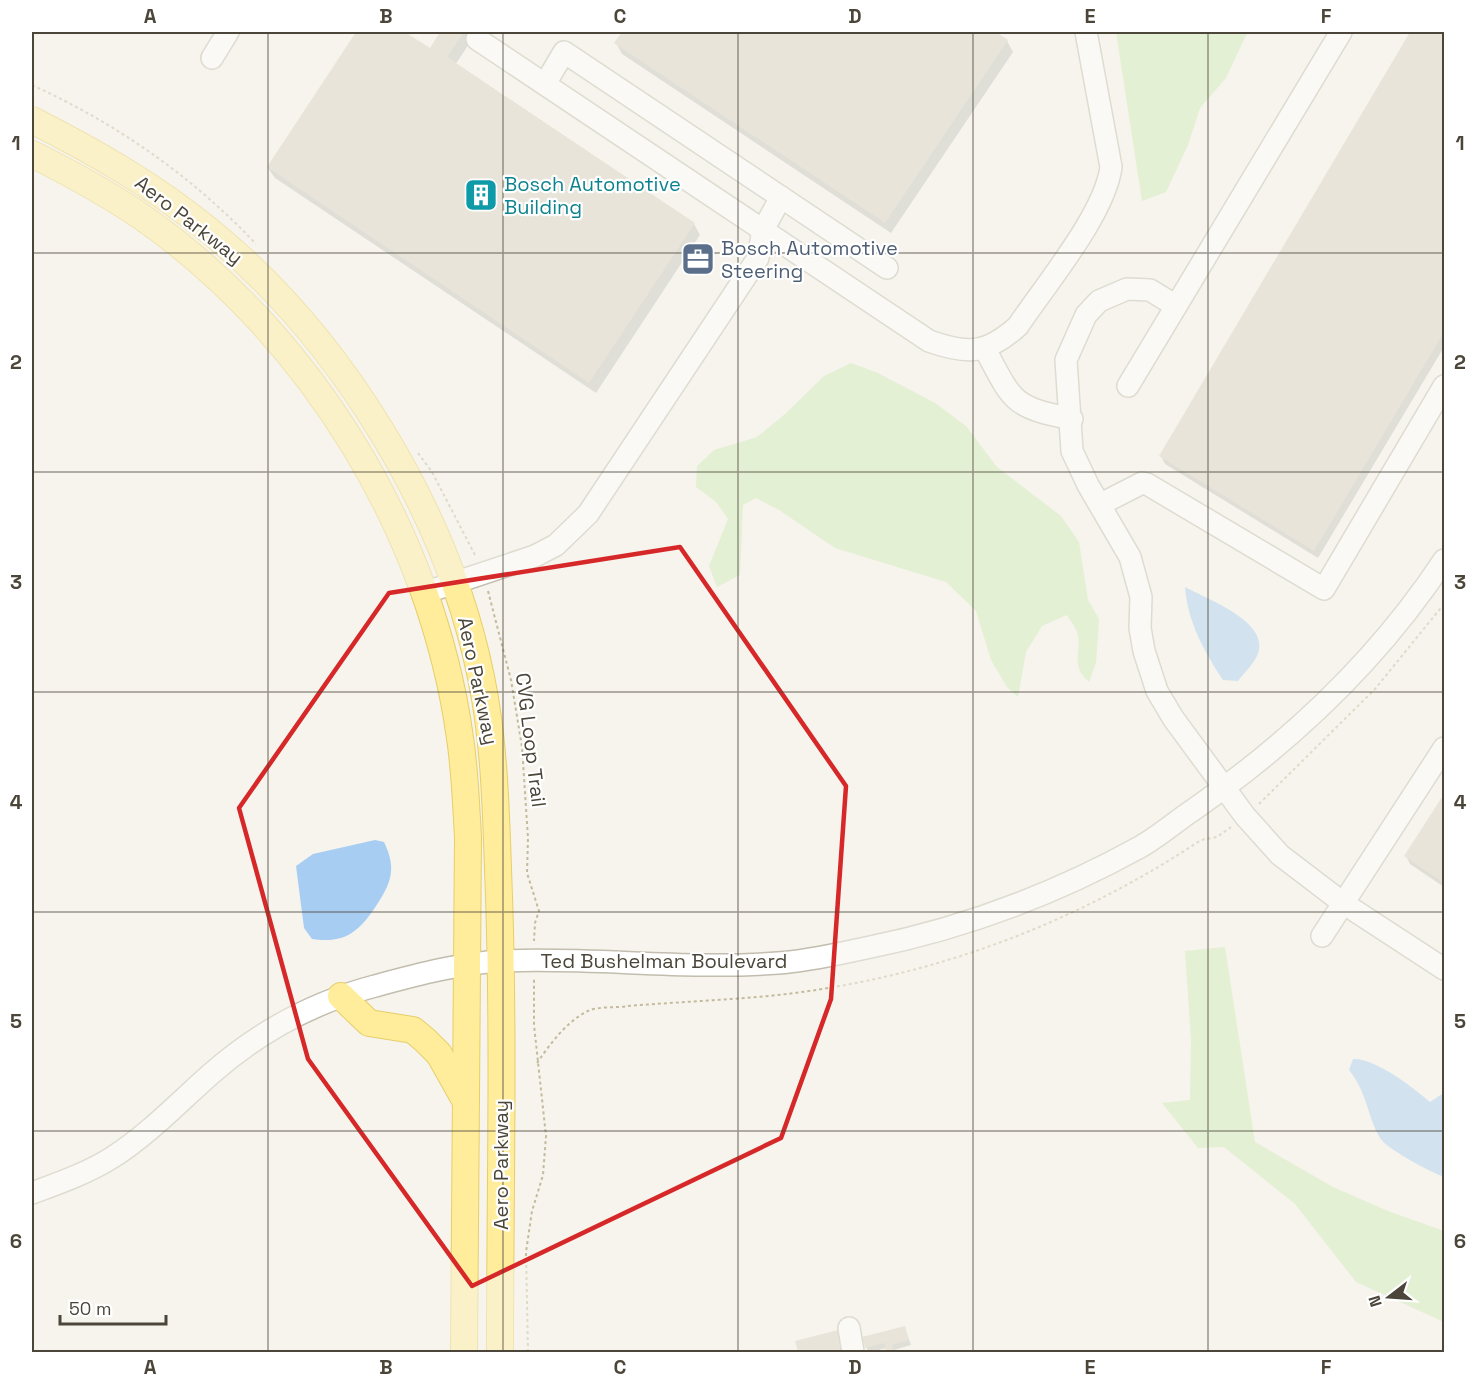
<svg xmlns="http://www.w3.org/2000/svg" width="1476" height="1384" font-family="'Space Grotesk',sans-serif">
  <rect width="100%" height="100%" fill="#f6f4ec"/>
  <g fill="#cdeab4">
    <polygon points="1116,32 1251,32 1246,35 1226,78 1200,108 1188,145 1166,192 1142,201"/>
    <path d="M851,363l27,10 57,30 31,23 31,41 64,49 18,26 9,58 11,19 -3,44 -7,19c-20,-18 -6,-30 -12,-50 -2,-6 -7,-12 -10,-17l-25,11 -16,26 -8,45 -11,-10 -16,-27 -15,-49 -30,-29 -111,-34 -56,-38 -23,-12 -13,7 -3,70 -23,12 -8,-21 19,-47 -12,-17 -20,-15 1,-21 17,-16 43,-13 28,-23 39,-38z"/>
    <polygon points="1225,947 1255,1142 1333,1187 1388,1211 1444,1231 1444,1322 1356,1282 1295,1204 1224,1147 1198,1148 1162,1103 1190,1100 1191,1039 1185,951"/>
  </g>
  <g fill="#a8cdf2">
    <path d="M1185,587c22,12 80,33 74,63 -2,11 -15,23 -21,31l-15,-1c-19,-29 -35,-57 -38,-93z"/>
    <path d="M375,840l9,2c13,27 7,41 -8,64 -17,26 -32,38 -64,33l-8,-11 -8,-62 17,-12z"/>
    <path d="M1353,1059c22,-1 61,29 77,43l12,-8 2,2v81c-13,-5 -56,-27 -64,-39 -13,-22 -12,-44 -31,-68z"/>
  </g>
  <g fill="#0003">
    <polygon points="358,32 403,32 430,50 442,32 477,32 455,65 694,224 700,235 596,393 275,178 268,168"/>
    <polygon points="624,32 993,32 1007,41 1013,52 891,233 622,54 616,43"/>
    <polygon points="1412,32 1444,32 1444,347 1318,558 1165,464 1161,456"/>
    <polygon points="1444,797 1444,887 1410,864 1406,856"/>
    <polygon points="905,1328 911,1345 894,1350 895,1352 888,1352 887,1348 869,1352 866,1347"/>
    <polygon points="837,1332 844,1352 800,1352 797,1342"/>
  </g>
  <g fill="#d8d1c1">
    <polygon points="356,32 405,32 430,48 440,32 464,32 447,57 695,223 589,383 267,167"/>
    <polygon points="622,32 996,32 1008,40 885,223 614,43"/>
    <polygon points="1410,32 1444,32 1444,332 1314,551 1159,456"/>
    <polygon points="1444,794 1444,883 1404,856"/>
    <polygon points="905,1326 909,1340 892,1345 894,1352 886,1352 884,1343 865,1348 862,1337"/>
    <polygon points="838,1330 843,1351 798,1352 795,1341"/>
  </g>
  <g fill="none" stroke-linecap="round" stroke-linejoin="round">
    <g stroke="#c2bdae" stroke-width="24">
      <g id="minor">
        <path d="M477,39l452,302c39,14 58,13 89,-15 28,-42 87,-112 93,-159l-25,-135"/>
        <polyline points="212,58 228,32"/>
        <polyline points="545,84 564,52 887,268"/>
        <polyline points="1176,306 1150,290 1127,289 1099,301 1086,315 1066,360 1072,451 1088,485 1130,557 1141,597 1140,628 1144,651 1157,691 1173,718 1245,816 1280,855 1343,903 1444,969"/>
        <path d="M985,349c28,53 27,58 87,70"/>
        <polyline points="1128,386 1341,32"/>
        <polyline points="1101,504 1142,483 1147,484 1324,589 1444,386"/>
        <polyline points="424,593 535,556 556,545 588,514 758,258 763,230 781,197"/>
        <polyline points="1322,936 1444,748"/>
        <path d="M32,1193c27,-10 56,-20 81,-36 36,-23 67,-56 99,-84 48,-42 102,-71 163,-87 41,-11 85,-23 127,-25 92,-4 184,9 276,2 30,-2 59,-9 88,-15 95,-19 189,-54 274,-101 18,-10 35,-25 53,-37 98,-68 185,-150 251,-250"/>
        <polyline points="849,1328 853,1352"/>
      </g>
    </g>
    <g stroke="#e7ce69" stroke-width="28">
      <g id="major">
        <path d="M32,120c61,31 121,65 175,109 132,106 240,281 274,448 15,72 15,146 18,219 5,152 1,305 1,456"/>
        <path d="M32,154c38,19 75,39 110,63 169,118 290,317 318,521 5,33 6,66 8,99l-4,515"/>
        <polyline points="341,996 369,1023 413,1030 425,1040 439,1054 466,1102"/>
      </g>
    </g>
    <g stroke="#c4bb9f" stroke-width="2" stroke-dasharray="3 3" stroke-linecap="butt">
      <path d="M32,85c85,39 160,91 224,159"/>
      <polyline points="418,453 432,472 476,557"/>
      <polyline points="488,591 511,680 522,747 528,838 527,873 539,911 535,923 534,941"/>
      <polyline points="1259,804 1375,689 1444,604"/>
      <path d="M537,1063c13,-19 30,-42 51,-52 10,-5 29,-3 40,-5 50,-4 100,-6 150,-11 152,-17 295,-70 423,-155l16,-3 14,-10"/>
      <polyline points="528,1352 526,1252 532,1211 543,1175 546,1136 534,1025 534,977"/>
    </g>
    <use href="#minor" stroke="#fff" stroke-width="21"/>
    <use href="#major" stroke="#ffed9c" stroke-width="26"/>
  </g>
  <path d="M0 0H1476V1384H0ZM680,547l166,239 -15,213 -50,139 -309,148 -164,-227 -69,-251 150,-215z" fill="#f6f4ec" fill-opacity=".55" fill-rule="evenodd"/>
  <path fill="none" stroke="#d62828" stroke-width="4.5" stroke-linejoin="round" d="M680,547l166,239 -15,213 -50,139 -309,148 -164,-227 -69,-251 150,-215z"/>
  <path fill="none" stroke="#4b4639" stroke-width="1.5" stroke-opacity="0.55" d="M268,32v1320M503,32v1320M738,32v1320M973,32v1320M1208,32v1320M32,253h1412M32,472h1412M32,692h1412M32,912h1412M32,1131h1412"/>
  <defs>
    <g id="building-square" transform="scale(1.725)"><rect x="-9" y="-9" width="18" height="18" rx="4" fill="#0f9aa8" stroke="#fff"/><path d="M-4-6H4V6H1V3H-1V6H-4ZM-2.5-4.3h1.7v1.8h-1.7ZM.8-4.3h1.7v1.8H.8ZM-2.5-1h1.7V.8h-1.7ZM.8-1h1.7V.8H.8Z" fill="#fff"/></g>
    <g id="office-square" transform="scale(1.725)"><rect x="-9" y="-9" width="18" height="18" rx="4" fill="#5c6f8a" stroke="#fff"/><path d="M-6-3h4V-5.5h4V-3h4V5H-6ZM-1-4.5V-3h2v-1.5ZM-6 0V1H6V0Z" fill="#fff"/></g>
  </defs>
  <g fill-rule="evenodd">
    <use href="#building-square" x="481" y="195"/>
    <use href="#office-square" x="698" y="259"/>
  </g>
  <g text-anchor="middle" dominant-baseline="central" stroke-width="4.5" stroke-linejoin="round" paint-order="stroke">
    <g font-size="20" fill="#0d838f" stroke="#fff" text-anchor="start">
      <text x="504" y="184">Bosch Automotive<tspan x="504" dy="23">Building</tspan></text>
    </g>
    <g font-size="20" fill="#4b4639" stroke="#fff">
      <text transform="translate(189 220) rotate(38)">Aero Parkway</text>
      <text transform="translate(478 681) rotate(78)">Aero Parkway</text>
      <text transform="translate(531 740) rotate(83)">CVG Loop Trail</text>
      <text x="664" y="961">Ted Bushelman Boulevard</text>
      <text transform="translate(501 1165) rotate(-90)">Aero Parkway</text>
    </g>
    <g font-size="20" fill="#4e5e75" stroke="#fff" text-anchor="start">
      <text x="721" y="248">Bosch Automotive<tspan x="721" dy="23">Steering</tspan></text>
    </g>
  </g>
  <rect width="1476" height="1384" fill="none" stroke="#ffffff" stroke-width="66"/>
  <g transform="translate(1389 1297) rotate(253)" stroke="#ffffff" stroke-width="4.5" paint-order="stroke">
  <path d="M0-4.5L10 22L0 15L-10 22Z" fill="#4b4639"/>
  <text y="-9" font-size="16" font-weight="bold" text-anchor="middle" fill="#4b4639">N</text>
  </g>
  <path d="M60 1315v9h106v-9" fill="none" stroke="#4b4639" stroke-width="3"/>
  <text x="69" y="1315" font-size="18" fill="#4b4639" stroke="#ffffff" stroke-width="4.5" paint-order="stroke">50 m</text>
  <rect x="33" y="33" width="1410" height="1318" fill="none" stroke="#4b4639" stroke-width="2"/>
  <g font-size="20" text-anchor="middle" font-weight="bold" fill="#4b4639">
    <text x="150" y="23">A</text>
    <text x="386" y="23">B</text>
    <text x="620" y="23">C</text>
    <text x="855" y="23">D</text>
    <text x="1090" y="23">E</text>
    <text x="1326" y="23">F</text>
    <text x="16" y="150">1</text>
    <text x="1460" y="150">1</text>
    <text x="16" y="369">2</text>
    <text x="1460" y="369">2</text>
    <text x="16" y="589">3</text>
    <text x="1460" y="589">3</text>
    <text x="16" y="809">4</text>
    <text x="1460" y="809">4</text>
    <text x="16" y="1028">5</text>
    <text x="1460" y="1028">5</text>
    <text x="16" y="1248">6</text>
    <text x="1460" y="1248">6</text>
    <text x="150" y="1374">A</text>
    <text x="386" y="1374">B</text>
    <text x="620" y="1374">C</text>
    <text x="855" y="1374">D</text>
    <text x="1090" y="1374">E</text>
    <text x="1326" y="1374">F</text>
  </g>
</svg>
